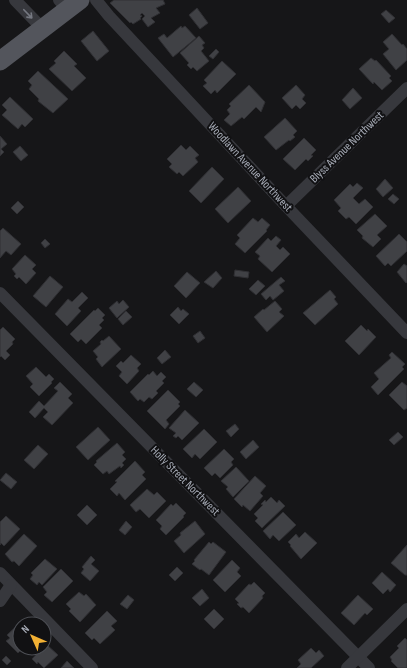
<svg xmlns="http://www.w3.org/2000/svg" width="407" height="668" font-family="'Sofia Sans Condensed',sans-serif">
  <rect width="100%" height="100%" fill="#161618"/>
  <g fill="#404145" stroke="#303034">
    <polygon points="114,0 163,0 165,4 156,8 160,13 151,18 155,22 148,27 142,19 145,16 142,13 140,15 142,16 140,18 141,19 133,24 131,22 130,23 110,3"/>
    <polygon points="197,8 208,23 200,29 189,15"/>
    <polygon points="386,10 395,18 389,23 381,14"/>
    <polygon points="181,26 182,28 185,26 196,38 173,57 158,38 164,34 167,38"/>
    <polygon points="93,31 109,51 97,61 81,41"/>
    <polygon points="392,34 402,45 403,44 407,49 407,60 396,70 383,54 389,49 383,42"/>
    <polygon points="199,36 205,43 202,45 204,48 201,51 209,61 197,71 193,67 191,69 187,65 189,63 180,53"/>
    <polygon points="216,49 219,52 213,59 209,56"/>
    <polygon points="64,51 77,64 74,66 86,78 72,91 49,69 56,63 54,61"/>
    <polygon points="371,58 375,61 376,60 391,76 389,78 392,81 382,90 374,82 373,84 359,69"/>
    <polygon points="222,61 236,74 217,93 215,90 211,94 203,86 207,83 204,80"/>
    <polygon points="38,71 68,99 53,113 38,101 39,99 29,89 32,85 28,81"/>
    <polygon points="249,85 265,102 261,112 256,107 244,119 242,117 231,126 224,120 230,114 227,110 231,106 229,104"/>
    <polygon points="296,85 305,95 302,99 306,103 300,109 296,105 292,109 282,98"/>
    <polygon points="353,88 362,98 350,109 342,100"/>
    <polygon points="10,97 33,119 25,127 22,124 18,129 2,115 7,110 2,105"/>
    <polygon points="285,118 297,131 293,135 295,137 290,141 289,140 276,150 264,137"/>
    <polygon points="0,136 7,144 1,149 4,152 0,156"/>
    <polygon points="304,138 316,150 311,155 313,156 308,161 306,159 295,170 283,159"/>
    <polygon points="181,145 186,150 190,146 199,155 195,158 198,162 183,176 179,172 177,174 169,167 172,164 167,159"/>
    <polygon points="20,146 28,155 21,161 13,152"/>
    <polygon points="212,167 224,179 201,203 189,191"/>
    <polygon points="385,179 393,188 383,197 376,189"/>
    <polygon points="357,183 363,188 353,198 359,204 365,199 373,207 356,224 349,217 346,219 338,211 341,208 334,200 350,184 353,187"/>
    <polygon points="238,187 251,201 228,223 215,209"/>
    <polygon points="393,194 399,199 394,204 388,199"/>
    <polygon points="18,201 24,207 17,214 11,208"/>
    <polygon points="375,214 387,226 377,235 381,239 373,247 362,238 363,236 357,230"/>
    <polygon points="253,218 258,222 262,218 270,225 266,230 267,231 245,253 235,244 240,238 237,235"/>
    <polygon points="3,228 21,244 11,255 6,251 0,258 0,231"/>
    <polygon points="399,234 407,242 407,251 391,266 388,263 385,266 376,256"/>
    <polygon points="276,236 281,240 276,246 280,250 283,247 290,254 272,272 258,259 260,256 255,252 268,238 271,241"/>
    <polygon points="45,239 50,244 45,248 41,243"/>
    <polygon points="25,255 36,265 32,269 36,273 26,284 19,277 17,279 14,276 16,274 12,269"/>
    <polygon points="404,264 407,266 407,282 406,283 397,272"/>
    <polygon points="235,270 249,272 248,278 234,276"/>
    <polygon points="216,271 222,278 213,288 204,282"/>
    <polygon points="187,272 200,283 186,298 174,286"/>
    <polygon points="50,276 63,287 46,307 33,296"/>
    <polygon points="281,277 285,281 279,285 284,291 273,300 270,296 266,300 261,294"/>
    <polygon points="258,280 265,286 256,295 249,289"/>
    <polygon points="330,290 336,297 334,299 338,304 315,325 303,313"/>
    <polygon points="82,292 88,298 78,308 81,311 67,326 55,314 68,299 72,302"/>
    <polygon points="123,300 129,307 117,318 109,308 117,301 119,304"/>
    <polygon points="275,301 282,309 279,312 284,316 267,332 254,317 263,309 264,310"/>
    <polygon points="178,307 181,311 183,309 189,314 179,324 170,315"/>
    <polygon points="98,308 105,315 102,318 104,320 99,325 102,328 86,344 81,339 78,342 70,334 94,310 95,311"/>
    <polygon points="126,311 132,317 123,325 118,319"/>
    <polygon points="361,325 367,331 368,329 376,337 359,355 345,341"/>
    <polygon points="3,327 15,339 12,342 13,344 6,351 10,355 5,360 1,356 0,357 0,330"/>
    <polygon points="200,331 205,338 198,343 193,336"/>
    <polygon points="109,336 121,349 102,367 96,359 98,357 93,351 101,344 100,342 102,340 103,341"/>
    <polygon points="165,350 171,357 162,364 157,358"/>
    <polygon points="392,352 405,364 402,367 404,369 378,395 371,387 379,379 374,373 391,358 389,355"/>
    <polygon points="131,355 141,364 137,368 139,371 127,384 119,376 122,372 116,366 121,361 123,363"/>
    <polygon points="36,367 46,377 49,374 54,379 51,382 52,383 39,396 30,387 33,384 26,376"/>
    <polygon points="153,371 157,376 161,372 166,377 162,381 164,383 156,391 158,393 152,399 149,397 144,402 140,399 138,401 130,392 148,374 149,375"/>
    <polygon points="60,382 72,394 68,398 73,403 52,425 43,417 48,412 44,408 35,418 29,412 39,401 44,406 58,391 54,388"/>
    <polygon points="194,382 203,390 196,397 187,389"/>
    <polygon points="402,382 407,386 407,408 404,410 389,395"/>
    <polygon points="168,390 180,402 178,404 180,406 166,420 169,424 165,429 147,411"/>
    <polygon points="185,410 199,423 182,440 178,436 176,438 173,436 176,433 169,428"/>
    <polygon points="235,424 239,429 231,437 226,431"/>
    <polygon points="98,427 110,440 88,460 76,447"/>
    <polygon points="204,429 217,442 200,459 195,454 192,458 183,449"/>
    <polygon points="398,432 403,437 394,445 389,440"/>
    <polygon points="253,440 259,447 246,459 240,452"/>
    <polygon points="117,443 125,452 122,455 126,459 122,463 124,465 121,468 120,466 109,474 107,471 103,474 94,465 97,462 96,461"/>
    <polygon points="38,445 48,454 34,469 24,460"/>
    <polygon points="224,449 234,459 231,462 233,465 220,478 215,473 212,476 204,468"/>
    <polygon points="135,461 145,472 142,475 146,479 125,500 119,493 117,496 110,489 117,482 115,481"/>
    <polygon points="236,467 249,481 233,497 226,489 228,487 221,481"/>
    <polygon points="6,473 17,482 11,489 0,480"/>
    <polygon points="255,476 266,486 260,493 263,496 250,511 243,505 242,507 234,499"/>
    <polygon points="147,489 154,495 157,492 166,501 149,518 140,509 136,512 130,505"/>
    <polygon points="271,497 277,503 279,500 285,506 262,528 255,521 258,518 254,514 263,505 261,504 265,500 266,502"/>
    <polygon points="176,503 186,513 183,516 184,517 166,535 160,529 162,526 156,520 171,504 173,506"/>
    <polygon points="87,505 97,515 87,525 77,515"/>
    <polygon points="283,512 296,525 279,541 273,535 270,539 263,531"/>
    <polygon points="6,516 20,529 4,546 1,543 0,545 0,522"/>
    <polygon points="126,521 132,527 125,535 119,530"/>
    <polygon points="195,521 205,534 184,553 174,541 181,535 180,533"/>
    <polygon points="305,532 317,543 301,559 290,546 291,545 288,542 296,534 299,538"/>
    <polygon points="24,534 37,546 19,566 14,561 12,562 5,554"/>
    <polygon points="209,542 211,544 213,542 226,552 209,575 201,569 200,570 192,564 195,561 194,560"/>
    <polygon points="407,545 407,575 405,575 391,563"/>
    <polygon points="91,556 95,560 91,564 99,571 90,581 81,573 84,569 82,567"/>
    <polygon points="45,559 57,569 42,585 39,582 37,585 30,579 33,575 31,573"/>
    <polygon points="232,560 240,568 237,572 241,576 225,592 213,580"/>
    <polygon points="177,567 183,573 175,581 169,575"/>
    <polygon points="61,569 73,581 52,602 44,595 47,592 43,587"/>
    <polygon points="382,572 396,585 390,592 388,589 383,594 372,583"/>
    <polygon points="254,582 265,593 262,596 263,598 249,613 243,607 241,608 237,604 239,603 235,599 249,584 251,585"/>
    <polygon points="202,589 209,598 200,606 192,598"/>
    <polygon points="79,592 84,596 86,594 96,605 80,622 69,611 71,609 66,604"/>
    <polygon points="128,595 134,600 127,609 120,604"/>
    <polygon points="358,595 373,609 367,615 365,613 354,625 341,613"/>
    <polygon points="214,609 224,619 214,629 204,619"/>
    <polygon points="107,611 117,621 111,626 115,630 100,644 94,638 92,640 85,633"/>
    <polygon points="23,620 27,624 20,624 20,648 23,648 18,653 6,641 10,638 7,635"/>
    <polygon points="405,638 407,640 407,668 398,668 391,661 392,660 390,657 399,648 397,646"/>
    <polygon points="46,644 58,655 44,668 38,662 37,664 32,659 42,648 44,648"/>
    <polygon points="311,648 316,653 319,650 324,656 311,668 297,668 301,664 298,660"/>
    <polygon points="6,656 11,661 7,665 2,660"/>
    <polygon points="67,661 74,668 61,668"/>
  </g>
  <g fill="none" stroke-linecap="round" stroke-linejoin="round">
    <g stroke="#37383d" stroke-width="12">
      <polyline points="15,0 42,28"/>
      <polyline points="59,0 68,10"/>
      <polyline points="96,0 109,16 286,206 407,333"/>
      <polyline points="286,206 407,88"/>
      <polyline points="0,293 369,668"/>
      <polyline points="0,573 92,668"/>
      <polyline points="0,601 11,585"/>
      <polyline points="347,668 407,609"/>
    </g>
    <polyline stroke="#53555c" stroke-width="19" points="0,61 80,0"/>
  </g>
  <defs><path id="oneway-shaft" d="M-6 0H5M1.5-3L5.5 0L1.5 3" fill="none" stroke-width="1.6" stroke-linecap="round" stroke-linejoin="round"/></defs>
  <use stroke="#757881" href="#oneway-shaft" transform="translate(28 14) rotate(46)"/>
  <g text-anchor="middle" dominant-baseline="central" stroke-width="4" stroke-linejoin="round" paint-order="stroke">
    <g font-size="12" fill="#a8adb8" stroke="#111113">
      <text transform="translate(347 147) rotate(-44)">Blyss Avenue Northwest</text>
      <text transform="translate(250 167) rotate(47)">Woodlawn Avenue Northwest</text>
      <text transform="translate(185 481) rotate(45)">Holly Street Northwest</text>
    </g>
  </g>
  <g transform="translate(32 636) rotate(315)"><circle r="19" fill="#111113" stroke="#4d4f55"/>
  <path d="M0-3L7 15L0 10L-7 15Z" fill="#f2b134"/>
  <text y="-6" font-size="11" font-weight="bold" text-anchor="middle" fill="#a8adb8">N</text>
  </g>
</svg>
